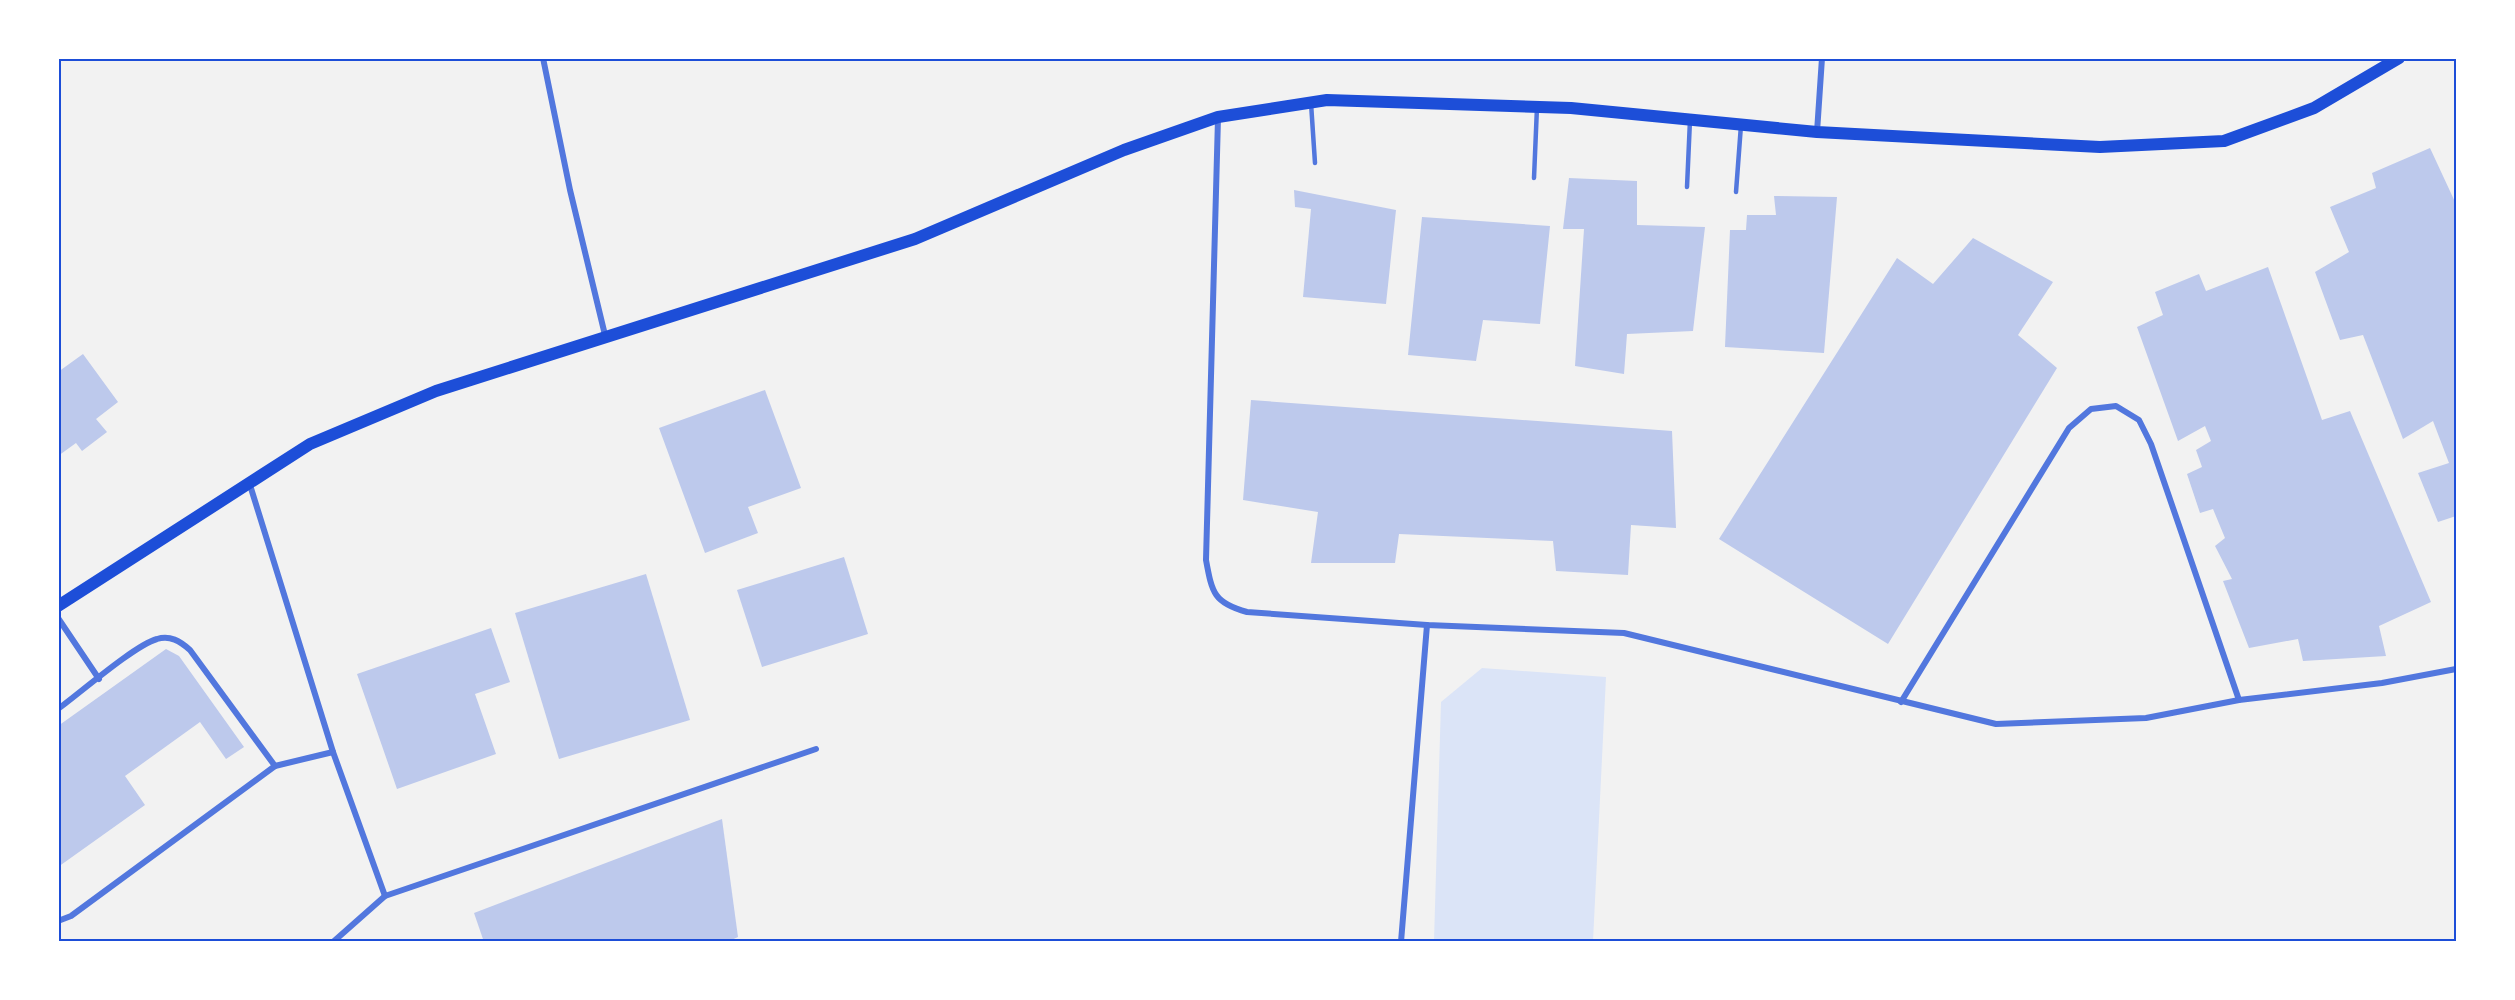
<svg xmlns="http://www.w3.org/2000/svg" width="2515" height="1000" font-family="Cabin,sans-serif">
  <rect width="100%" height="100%" fill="#f2f2f2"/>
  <polygon fill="#dbe4f7" points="1482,668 1606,677 1593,941 1434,941 1441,702"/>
  <g fill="#bdc9ec">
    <polygon points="2430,148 2456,204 2456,516 2438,522 2418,473 2449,463 2433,421 2403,439 2363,335 2340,340 2315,272 2349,252 2330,207 2376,188 2372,173"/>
    <polygon points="1569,178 1637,181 1637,225 1705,227 1693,331 1627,334 1624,374 1575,366 1584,229 1563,229"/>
    <polygon points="1294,190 1396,210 1386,304 1303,297 1311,209 1295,207"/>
    <polygon points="1774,196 1837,197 1824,353 1725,347 1730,230 1746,230 1747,215 1776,215"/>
    <polygon points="1422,217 1550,226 1540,324 1483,320 1476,361 1408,355"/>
    <polygon points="1973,238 2053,282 2018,335 2057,368 1888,644 1719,539 1897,258 1933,284"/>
    <polygon points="2268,267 2322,420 2350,411 2431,602 2379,626 2386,656 2303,661 2298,639 2249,648 2223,581 2232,579 2215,546 2225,538 2213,509 2200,513 2187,474 2202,467 2196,450 2211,441 2205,426 2178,441 2137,327 2163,315 2155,292 2199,274 2206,291"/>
    <polygon points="83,354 118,402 96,419 107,432 82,451 76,443 58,456 58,372"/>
    <polygon points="765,390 801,488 748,507 758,533 705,553 659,428"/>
    <polygon points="1251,400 1672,431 1676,528 1631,525 1628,575 1556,571 1553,541 1399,534 1395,563 1311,563 1318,512 1243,500"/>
    <polygon points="844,557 868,634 762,667 737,590"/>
    <polygon points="646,574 690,720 559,759 515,613"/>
    <polygon points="491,628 510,682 475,694 496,754 397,789 357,674"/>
    <polygon points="166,649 179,656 244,747 226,759 200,722 125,776 145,805 58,867 58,726"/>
    <polygon points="722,819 738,937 727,942 484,942 474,913"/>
  </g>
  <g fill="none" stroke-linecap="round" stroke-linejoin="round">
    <g stroke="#5277de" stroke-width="4.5">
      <polyline points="1311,103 1315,163"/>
      <polyline points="1534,178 1537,107"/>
      <polyline points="1687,187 1690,120"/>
      <polyline points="1736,192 1741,125"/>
    </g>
    <g stroke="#5277de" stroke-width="6">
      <polyline points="543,58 570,190 605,335"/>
      <path d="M1218,118l-12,442c6,33 8,43 41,52l180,13 197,8 372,91 150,-6 93,-18 143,-17 74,-14"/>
      <polyline points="1817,132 1822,58"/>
      <polyline points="250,485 333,752 385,896"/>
      <polyline points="58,618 99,679"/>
      <polyline points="1901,702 2069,428 2091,409 2116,406 2139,420 2151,444 2239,700"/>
      <path d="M58,709c22,-16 77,-64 99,-70 13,-4 23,2 33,11l85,116"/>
      <polyline points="58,921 71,916 275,766 333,752"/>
      <polyline points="333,942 385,896 816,749"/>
      <polyline points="1401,942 1427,625"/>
    </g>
    <polyline stroke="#1d4ed8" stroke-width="12" points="58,606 310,444 436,391 915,239 1124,150 1218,117 1327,100 1571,108 1817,132 2100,147 2224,141 2314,108 2399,58"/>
  </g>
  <rect width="2515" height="1000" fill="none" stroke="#ffffff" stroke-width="120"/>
  <rect x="60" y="60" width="2395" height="880" fill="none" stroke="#1d4ed8" stroke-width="2"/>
</svg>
